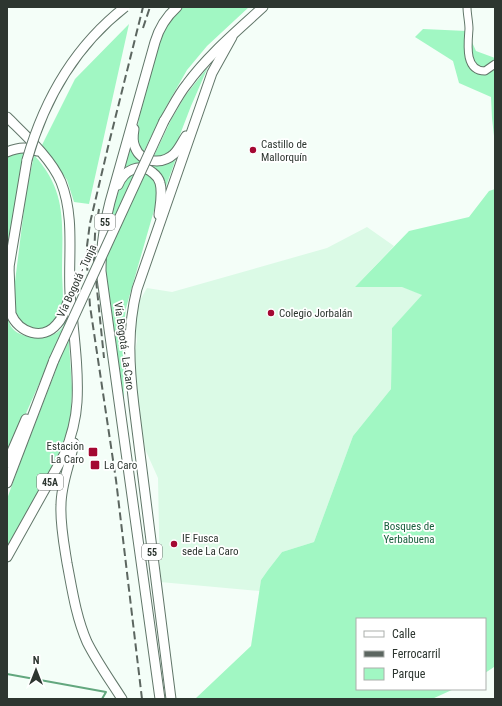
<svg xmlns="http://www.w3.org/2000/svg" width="502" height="706" font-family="'Roboto Condensed',sans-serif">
  <rect width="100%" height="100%" fill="#f4fef8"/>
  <polygon fill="#dbfae6" points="367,227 394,246 355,287 403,287 423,295 392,328 391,389 353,436 314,542 282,552 268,570 261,580 260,591 160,582 158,478 145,449 140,418 134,356 137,341 135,324 139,302 147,288 172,292 327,248"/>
  <g fill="#a1f7c3">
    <path d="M183,7h66l-42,39 -20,24 -20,35 -24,48c-2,-2 -4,-5 -5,-8 -6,-15 19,-104 28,-120 4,-7 11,-12 17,-18z"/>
    <polygon points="129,24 89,204 74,202 67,180 42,145 75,79"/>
    <polygon points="423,29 467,31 476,51 495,58 495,145 492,118 491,97 459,83 453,61 415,37"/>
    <polygon points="208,67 191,106 176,145 169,155 153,158 171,120 185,96"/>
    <polygon points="129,143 141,161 178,153 164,192 165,185 135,164 128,166 122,172"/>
    <polygon points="26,151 7,263 7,155"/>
    <path d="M34,155c34,37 28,70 28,117 0,8 2,29 0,36 -4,18 -29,30 -42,14 -4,-4 -5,-11 -8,-16l14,-113z"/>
    <path d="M131,172c5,1 13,0 17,1 11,5 10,17 9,27l-31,108 -3,24 1,77 -19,-142v-26l6,-27 10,-30z"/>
    <polygon points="495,189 495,664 494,667 485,673 485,619 357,619 357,689 454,689 432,699 195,699 251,646 261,580 268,570 282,552 314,542 353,436 391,389 392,328 422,295 402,287 355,287 409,231 469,217 489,191"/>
    <path d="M7,309c1,7 1,15 6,20 10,11 39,12 49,-1 2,-3 4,-10 5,-14l5,74 -1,27 -5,20 -11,28 -48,84v-48l14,-39 35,-90 -9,-4 -40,90z"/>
  </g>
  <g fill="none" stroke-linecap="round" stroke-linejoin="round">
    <polyline stroke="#62a77e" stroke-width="2" points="7,674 106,692 102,699"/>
    <g stroke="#617669" stroke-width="9">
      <path id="tertiary" d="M467,7c0,7 2,15 2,22 -1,14 -5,42 16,42l10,-7"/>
    </g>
    <g stroke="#617669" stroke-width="11">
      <g id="primary">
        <path d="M134,129c-1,6 -2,12 1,18 6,16 27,18 39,7 5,-5 8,-12 12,-18"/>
        <path d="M118,185c6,-15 22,-23 35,-12 4,3 6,6 7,10 3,10 0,22 -1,32"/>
        <path d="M160,699l-59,-428c0,-24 3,-46 9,-69l45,-160c4,-14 11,-25 22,-35"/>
        <path d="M171,699l-37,-293c-5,-41 -7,-77 3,-117l75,-216 20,-36"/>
      </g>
    </g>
    <g stroke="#617669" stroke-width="11">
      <g id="trunk">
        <path d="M7,117c18,18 44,41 54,65 14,35 7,75 9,111 3,36 9,74 7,109 -1,18 -6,36 -13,53l-57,102"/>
        <path d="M164,121c8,-13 14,-26 23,-37 21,-29 50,-53 76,-77"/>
        <path d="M7,152c11,-5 20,-6 30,-1"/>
        <path d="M9,268l2,46c8,19 32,27 46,10 7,-7 9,-17 12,-26"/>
        <polyline points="8,273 27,160"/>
        <path d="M74,443c-4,21 -13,41 -13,62 -1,19 3,39 6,58 5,26 9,54 20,79 10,20 23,38 35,57"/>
        <polyline points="7,463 26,419"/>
        <polyline points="7,483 54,360"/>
      </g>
    </g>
    <use href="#tertiary" stroke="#fff" stroke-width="7"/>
    <use href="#primary" stroke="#fff" stroke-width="9"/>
    <use href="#trunk" stroke="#fff" stroke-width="9"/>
    <g stroke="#5c6660" stroke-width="2" stroke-dasharray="8 4" stroke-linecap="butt">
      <polyline points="143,28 150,7"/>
      <polyline points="99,209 95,234 94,260 104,358"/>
      <polyline points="142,699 116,480 90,306 87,265 87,246 90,223 108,147 143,7"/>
    </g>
    <g stroke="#617669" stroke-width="11" stroke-linecap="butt">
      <g id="trunk-bridge">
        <path d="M27,160c17,-60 48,-114 98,-153"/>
        <polyline points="54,360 164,121"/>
      </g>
    </g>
    <use href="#trunk-bridge" stroke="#fff" stroke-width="9"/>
  </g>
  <g fill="#a40832" stroke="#fff" stroke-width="1.5">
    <circle cx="253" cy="150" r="4"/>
    <circle cx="271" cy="313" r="4"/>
    <rect x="88" y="447" width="10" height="10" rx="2"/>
    <rect x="90" y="460" width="10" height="10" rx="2"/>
    <circle cx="174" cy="544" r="4"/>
  </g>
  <g text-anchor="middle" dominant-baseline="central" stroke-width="3.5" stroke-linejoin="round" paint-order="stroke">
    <g fill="#fff" stroke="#6c726e" stroke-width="1">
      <rect x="95" y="214" width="20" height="16" rx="3"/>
      <rect x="37" y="474" width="26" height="16" rx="3"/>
      <rect x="142" y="544" width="20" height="16" rx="3"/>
    </g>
    <g font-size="10" font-weight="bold" fill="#2d3630">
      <text x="105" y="222">55</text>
      <text x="50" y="482">45A</text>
      <text x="152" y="552">55</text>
    </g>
    <g font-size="11" fill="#2d3630" stroke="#fff" text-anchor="start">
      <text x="261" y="144">Castillo de<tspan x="261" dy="13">Mallorquín</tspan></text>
      <text x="279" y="313">Colegio Jorbalán</text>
      <text x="84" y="446" text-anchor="end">Estación<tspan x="84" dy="13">La Caro</tspan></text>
      <text x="104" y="465">La Caro</text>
      <text x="182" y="538">IE Fusca<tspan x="182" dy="13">sede La Caro</tspan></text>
    </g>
    <g font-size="11" fill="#2d3630" stroke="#fff">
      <text transform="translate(77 281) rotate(-65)">Vía Bogotá - Tunja</text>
      <text transform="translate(124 346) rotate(82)">Vía Bogotá - La Caro</text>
    </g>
    <g font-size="11" fill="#185f3c" stroke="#fff">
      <text x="409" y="526">Bosques de<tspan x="409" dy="13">Yerbabuena</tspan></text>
    </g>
  </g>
  <rect width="502" height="706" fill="none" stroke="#2d3630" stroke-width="16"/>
  <rect x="356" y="618" width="130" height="72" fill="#ffffff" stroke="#abafac"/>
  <rect x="364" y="631" width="20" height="6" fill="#ffffff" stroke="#abafac"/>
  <text x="392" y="638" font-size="12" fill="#2d3630">Calle</text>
  <rect x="364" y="651" width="20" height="6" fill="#5c6660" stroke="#abafac"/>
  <text x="392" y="658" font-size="12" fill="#2d3630">Ferrocarril</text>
  <rect x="364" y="668" width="20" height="12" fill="#a1f7c3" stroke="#abafac"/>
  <text x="392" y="678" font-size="12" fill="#2d3630">Parque</text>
  <g transform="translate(36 670)" stroke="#ffffff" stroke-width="3" paint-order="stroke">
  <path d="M0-3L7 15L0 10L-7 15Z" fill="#2d3630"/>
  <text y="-6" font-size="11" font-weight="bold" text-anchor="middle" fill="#2d3630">N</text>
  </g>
</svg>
